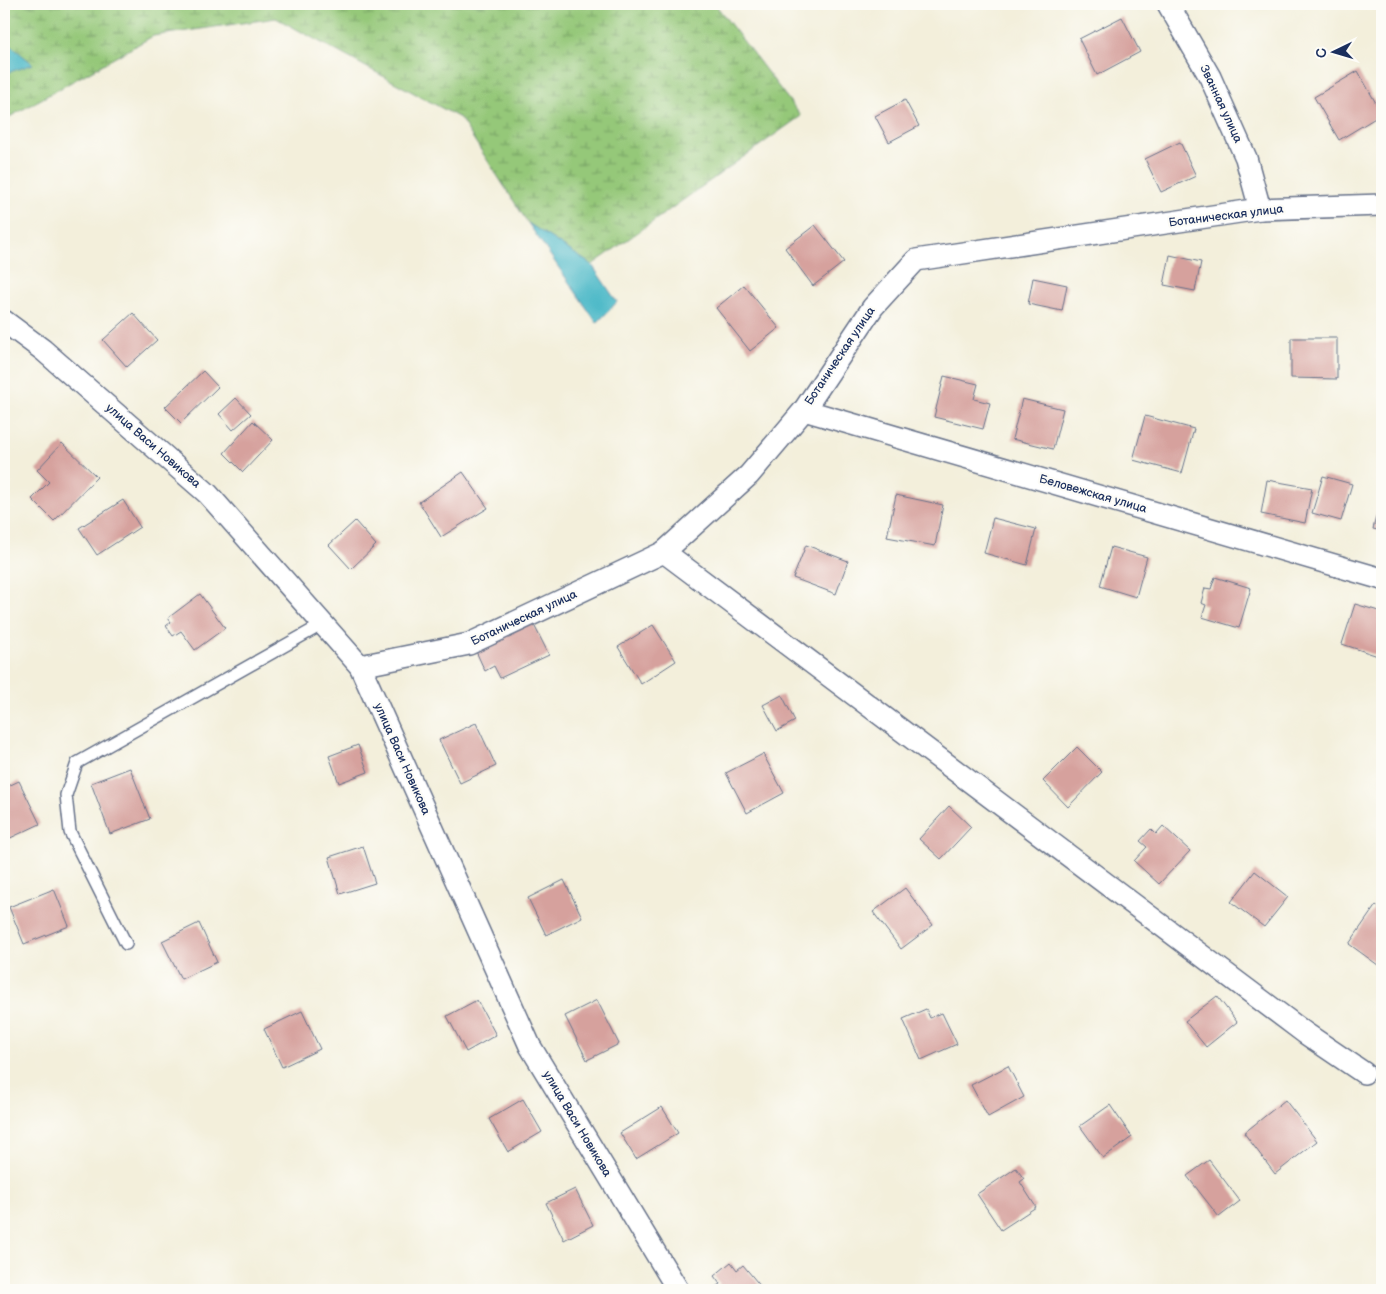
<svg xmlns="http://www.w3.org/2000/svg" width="1386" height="1294" font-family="'Balsamiq Sans',sans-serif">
  <defs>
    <pattern id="wetland-marsh" width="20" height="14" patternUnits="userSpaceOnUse" patternTransform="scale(1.25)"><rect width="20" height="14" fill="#95c879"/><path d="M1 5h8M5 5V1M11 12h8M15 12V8" fill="none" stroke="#79a366"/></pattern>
  </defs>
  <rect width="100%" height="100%" fill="#fdfcf7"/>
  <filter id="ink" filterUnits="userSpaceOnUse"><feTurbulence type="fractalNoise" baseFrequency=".02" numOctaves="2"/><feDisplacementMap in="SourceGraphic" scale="10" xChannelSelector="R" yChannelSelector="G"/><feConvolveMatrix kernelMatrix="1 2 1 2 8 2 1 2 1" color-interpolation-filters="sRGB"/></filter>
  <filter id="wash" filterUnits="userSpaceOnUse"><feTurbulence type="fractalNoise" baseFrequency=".0096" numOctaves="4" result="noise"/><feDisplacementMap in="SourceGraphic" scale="20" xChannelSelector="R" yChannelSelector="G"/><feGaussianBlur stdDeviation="1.12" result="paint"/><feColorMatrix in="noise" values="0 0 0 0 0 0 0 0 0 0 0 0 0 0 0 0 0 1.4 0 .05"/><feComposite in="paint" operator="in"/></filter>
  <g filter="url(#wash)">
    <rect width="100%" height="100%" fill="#f3efdb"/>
    <polygon fill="url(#wetland-marsh)" stroke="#587c6c" points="4,4 715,4 801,116 592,265 528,223 460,118 276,18 153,36 4,120"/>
    <g fill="#4db9c8" stroke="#347493">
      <polygon points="4,40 33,64 4,74"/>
      <polygon points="528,223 592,265 617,302 597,323"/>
    </g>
    <g id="blocks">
      <g fill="#d6a19d">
        <polygon points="1122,17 1140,52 1097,75 1079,39"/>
        <polygon points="1358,71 1382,114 1339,140 1314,97"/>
        <polygon points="905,100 919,126 889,142 875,116"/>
        <polygon points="1180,142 1196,176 1161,192 1145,159"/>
        <polygon points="815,225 844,262 813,286 785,248"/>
        <polygon points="1170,255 1201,262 1195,291 1164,285"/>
        <polygon points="1033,278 1067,285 1062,311 1028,304"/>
        <polygon points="744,285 779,328 750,351 716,308"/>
        <polygon points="133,313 157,340 127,367 103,340"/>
        <polygon points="1291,338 1337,338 1337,379 1291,378"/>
        <polygon points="203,371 218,387 181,423 165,407"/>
        <polygon points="944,376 978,384 974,399 990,403 983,429 934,417"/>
        <polygon points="236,398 251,414 233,430 219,414"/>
        <polygon points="1022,399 1063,409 1053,449 1012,439"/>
        <polygon points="1145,416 1194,429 1182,473 1133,460"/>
        <polygon points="253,421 273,440 243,472 224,453"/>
        <polygon points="62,443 97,477 54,521 32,499 49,482 37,470"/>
        <polygon points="463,472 488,508 441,537 419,502"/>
        <polygon points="1323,476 1352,484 1341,521 1312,513"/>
        <polygon points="1267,480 1312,488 1305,523 1261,514"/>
        <polygon points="1382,493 1382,531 1373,529"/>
        <polygon points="896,495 943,505 935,546 887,537"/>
        <polygon points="123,500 140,527 97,555 79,528"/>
        <polygon points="993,518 1036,529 1027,565 984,553"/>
        <polygon points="355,521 376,545 351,569 329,545"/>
        <polygon points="806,545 848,561 836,594 793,578"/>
        <polygon points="1111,547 1147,557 1136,597 1100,586"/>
        <polygon points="1215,577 1251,588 1239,628 1202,617 1206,605 1201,603 1205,588 1211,589"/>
        <polygon points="200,594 225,628 195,650 181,631 173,636 166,626 171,622 168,618"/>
        <polygon points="1355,604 1382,612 1382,645 1378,656 1342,644"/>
        <polygon points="531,619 549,655 500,678 494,666 485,671 474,647"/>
        <polygon points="653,625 676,661 641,684 618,647"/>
        <polygon points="782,695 795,721 777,731 763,705"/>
        <polygon points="476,723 496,766 460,783 439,740"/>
        <polygon points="358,745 368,772 339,783 329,756"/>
        <polygon points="1077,747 1102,772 1068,807 1043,781"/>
        <polygon points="763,754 784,793 747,813 726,773"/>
        <polygon points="130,768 150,819 110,834 91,783"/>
        <polygon points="19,781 40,824 4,841 4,788"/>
        <polygon points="949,806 971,827 941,859 919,839"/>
        <polygon points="1163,826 1190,851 1159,884 1134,861 1147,847 1140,841 1151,829 1156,834"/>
        <polygon points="363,846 375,883 340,894 329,857"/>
        <polygon points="1255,871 1288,897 1264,927 1231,902"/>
        <polygon points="564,880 582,917 546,935 528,898"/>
        <polygon points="905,888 933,925 901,949 873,912"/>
        <polygon points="54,889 69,926 24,944 9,907"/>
        <polygon points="1376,905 1382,910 1382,968 1349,944"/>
        <polygon points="199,923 217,962 181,979 162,941"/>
        <polygon points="1217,996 1237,1022 1206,1047 1185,1021"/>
        <polygon points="477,1000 496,1035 466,1052 447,1016"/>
        <polygon points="597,1000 619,1044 587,1060 565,1016"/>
        <polygon points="926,1009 930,1018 942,1013 957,1044 921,1060 903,1019"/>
        <polygon points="302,1011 320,1049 282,1067 264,1029"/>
        <polygon points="1008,1066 1024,1097 988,1117 971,1085"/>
        <polygon points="523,1099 542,1132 508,1152 489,1119"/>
        <polygon points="1285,1100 1317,1141 1275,1174 1244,1133"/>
        <polygon points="1110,1105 1132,1137 1103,1158 1080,1126"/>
        <polygon points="662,1107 678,1133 636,1159 620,1133"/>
        <polygon points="1209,1160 1240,1201 1219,1217 1187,1176"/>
        <polygon points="1016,1168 1024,1179 1020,1182 1036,1207 1001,1230 977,1194"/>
        <polygon points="575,1189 593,1225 564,1240 546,1203"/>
        <polygon points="731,1262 737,1270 743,1265 762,1288 759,1290 716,1290 714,1288 720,1284 714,1276"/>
      </g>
    </g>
  </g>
  <g filter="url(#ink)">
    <use href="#blocks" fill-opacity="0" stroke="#67728a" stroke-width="1"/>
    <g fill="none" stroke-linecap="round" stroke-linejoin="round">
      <g stroke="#67728a" stroke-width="14">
        <polyline id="lane" points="126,944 70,832 66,795 77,763 323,624"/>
      </g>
      <g stroke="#67728a" stroke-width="24">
        <g id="street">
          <polyline points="1168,4 1210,77 1246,158 1260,209"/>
          <polyline points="4,321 43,350 208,494 360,666 530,1046 678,1290"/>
          <polyline points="804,410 1382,579"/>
          <polyline points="664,552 1305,1033 1364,1073"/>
          <polyline points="360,666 469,644 664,552 749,475 804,410 873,307 916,260 1260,209 1382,205"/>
        </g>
      </g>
      <use href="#lane" stroke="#fff" stroke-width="11"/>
      <use href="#street" stroke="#fff" stroke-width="21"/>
    </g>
  </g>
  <g text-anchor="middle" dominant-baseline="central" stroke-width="4.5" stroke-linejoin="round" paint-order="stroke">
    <g font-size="12" fill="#1b2f5e" stroke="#fdfcf7">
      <text transform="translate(1221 104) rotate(65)">Званная улица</text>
      <text transform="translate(1226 216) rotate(-7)">Ботаническая улица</text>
      <text transform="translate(840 356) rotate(-56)">Ботаническая улица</text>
      <text transform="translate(153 446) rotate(41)">улица Васи Новикова</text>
      <text transform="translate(1093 494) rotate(16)">Беловежская улица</text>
      <text transform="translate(524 618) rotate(-25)">Ботаническая улица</text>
      <text transform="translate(402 759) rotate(66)">улица Васи Новикова</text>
      <text transform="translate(577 1124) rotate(59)">улица Васи Новикова</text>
    </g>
  </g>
  <rect width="1386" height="1294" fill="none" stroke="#fdfcf7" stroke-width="20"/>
  <g transform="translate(1334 52) rotate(265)" stroke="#fdfcf7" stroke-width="4" paint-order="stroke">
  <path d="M0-4L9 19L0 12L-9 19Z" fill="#1b2f5e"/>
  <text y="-8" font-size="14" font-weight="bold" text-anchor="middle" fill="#1b2f5e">С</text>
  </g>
</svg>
